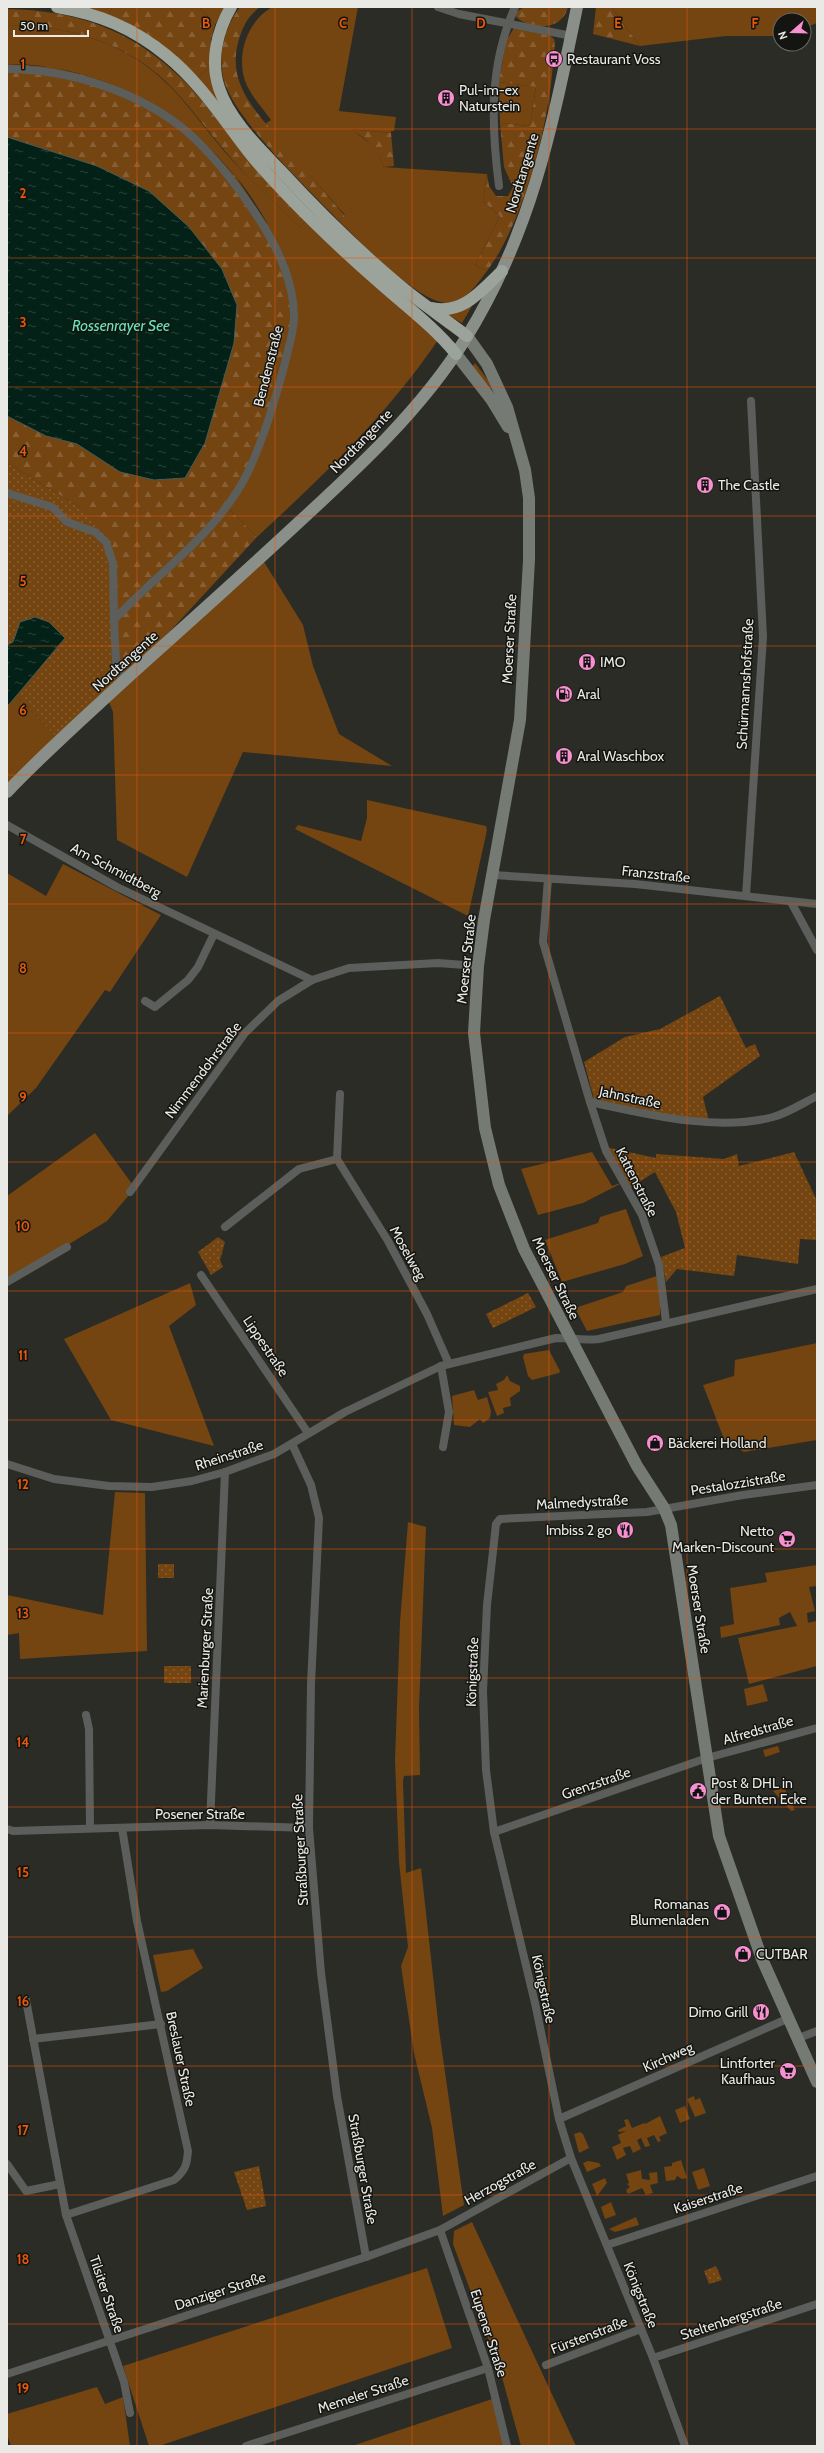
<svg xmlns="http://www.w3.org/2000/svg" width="824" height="2453" font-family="Cabin,sans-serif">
  <defs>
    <pattern id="forest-firs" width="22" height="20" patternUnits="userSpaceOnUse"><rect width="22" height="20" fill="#744411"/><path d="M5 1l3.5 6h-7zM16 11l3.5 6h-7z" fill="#885f34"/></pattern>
    <pattern id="park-dots" width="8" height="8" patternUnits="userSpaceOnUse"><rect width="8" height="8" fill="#744411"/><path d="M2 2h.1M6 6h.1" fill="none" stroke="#885f34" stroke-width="1.8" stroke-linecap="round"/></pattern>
    <pattern id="water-ripples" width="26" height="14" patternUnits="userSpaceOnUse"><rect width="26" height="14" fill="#042117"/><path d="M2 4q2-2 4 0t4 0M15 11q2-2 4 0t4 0" fill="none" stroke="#294139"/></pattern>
  </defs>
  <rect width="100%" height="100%" fill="#2b2c25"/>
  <g fill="#744411">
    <polygon points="82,7 113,7 108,15"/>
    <polygon points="199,7 225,7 215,25"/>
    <path d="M272,7h86l-19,104 57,6 -2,14h-3v2l-40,-4 24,18 9,20 103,7 -4,27 17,15 -25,49 12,6c-10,13 -21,31 -39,32 -28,1 -88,-61 -109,-82l6,-6 -80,-91 6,-4c-9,-13 -21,-25 -26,-39 -9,-28 3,-60 27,-74z"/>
    <polygon points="611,7 817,7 817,23 804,28 804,20 780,20 780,35 777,36 726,36 640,46"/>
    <path d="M7,25c55,0 113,15 154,53 27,24 47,56 72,83 21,23 44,44 67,66l6,-6 132,119c-50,74 -115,136 -181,197l-28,-28 59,-244c-14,-31 -30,-62 -52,-88 -55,-68 -141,-114 -229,-113z"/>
    <polygon points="210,67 214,85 231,116 292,187 354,248 444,323 447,329 366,263 304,204 244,138 198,77"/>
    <polygon points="499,82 536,87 530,126 500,123"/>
    <polygon points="472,306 462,323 448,315 448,314"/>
    <polygon points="475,363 491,384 494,392 472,367"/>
    <polygon points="261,557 303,625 313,666 339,734 392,766 243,752 187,877 117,840 113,712 106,695"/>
    <polygon points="16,695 60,741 7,792 7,707"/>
    <polygon points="367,800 486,826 487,830 468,916 295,829 298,825 361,841 367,818"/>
    <polygon points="63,864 161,915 110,992 105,990 36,1088 7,1116 7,873 46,896"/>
    <polygon points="95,1133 135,1188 107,1221 7,1282 7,1196"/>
    <polygon points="592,1152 612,1186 624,1182 583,1203 538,1215 521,1169"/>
    <polygon points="626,1209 643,1256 625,1264 562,1282 545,1240 598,1223 600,1217"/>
    <polygon points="660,1275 660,1315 587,1331 575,1308 623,1292 626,1286"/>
    <polygon points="190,1283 196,1305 169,1326 214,1446 111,1420 64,1339"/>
    <polygon points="817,1343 817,1440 744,1452 724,1439 703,1385 734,1376 735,1360"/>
    <polygon points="549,1350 560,1371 559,1373 532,1380 528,1376 523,1357 524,1354"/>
    <polygon points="507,1375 510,1381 520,1386 520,1391 510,1398 511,1406 503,1408 504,1413 497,1416 488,1392 498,1390 496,1384 504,1380"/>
    <polygon points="474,1390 478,1400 487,1397 491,1411 490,1418 483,1423 480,1419 470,1427 454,1425 452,1396"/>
    <polygon points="115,1492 145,1493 147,1651 20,1659 19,1633 7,1635 7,1595 103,1615"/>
    <polygon points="408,1522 426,1527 419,1708 420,1775 404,1776 403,1781 406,1873 421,1868 439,2030 464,2205 443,2216 432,2128 414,2053 401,1966 408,1947 399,1862 395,1760 400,1622"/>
    <polygon points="817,1565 817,1586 809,1587 815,1611 807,1613 808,1623 806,1623 817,1621 817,1666 749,1684 738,1638 797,1626 790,1612 779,1618 780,1625 721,1638 720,1627 734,1624 730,1588 767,1582 765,1573"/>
    <polygon points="763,1684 768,1701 747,1706 744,1689"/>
    <polygon points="778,1746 780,1752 765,1757 763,1750"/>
    <polygon points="784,1787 795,1810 791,1811 773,1791"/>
    <polygon points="193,1949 203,1968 167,1991 161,1992 153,1955"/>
    <polygon points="694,2096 695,2100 700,2098 706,2113 695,2117 687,2099"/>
    <polygon points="685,2106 690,2119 680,2123 675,2110"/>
    <polygon points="660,2116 667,2133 659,2137 661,2141 658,2142 654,2135 647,2138 650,2146 645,2147 641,2138 637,2140 641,2149 633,2153 630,2146 623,2148 626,2155 617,2160 612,2147 621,2143 618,2135 626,2131 619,2132 618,2130 626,2126 624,2120 628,2119 632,2128 644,2123 645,2124"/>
    <polygon points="580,2132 583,2134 589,2148 579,2153 574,2134"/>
    <polygon points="681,2160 687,2178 682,2179 677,2176 675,2180 666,2181 664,2167 672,2166 672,2163"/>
    <polygon points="588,2161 599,2163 601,2166 587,2172 583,2163"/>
    <polygon points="704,2168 710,2186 698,2190 692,2172"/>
    <polygon points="641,2170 642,2179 650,2180 649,2173 657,2172 658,2183 650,2185 653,2193 646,2195 642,2188 628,2194 626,2190 630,2187 627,2184 629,2183 626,2174"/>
    <polygon points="605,2178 607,2183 597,2196 592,2184"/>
    <polygon points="611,2202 616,2215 605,2219 601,2207"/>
    <polygon points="636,2217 639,2225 615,2232 609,2229"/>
    <polygon points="472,2222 576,2446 521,2446 500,2370 453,2244 454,2231"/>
    <polygon points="427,2268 452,2348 159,2446 149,2446 123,2366"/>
    <polygon points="97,2387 105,2404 123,2397 130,2446 11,2446 7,2435 7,2414"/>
    <polygon points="495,2398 505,2446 352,2446"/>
  </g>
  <g fill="url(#forest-firs)">
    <polygon points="113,7 199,7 215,25 211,39 210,67 198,77 174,54 108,15"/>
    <path d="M240,7h20c-13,10 -18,21 -22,36 -12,45 25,76 51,107 19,22 37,44 56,66l-6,5c-30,-31 -103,-100 -115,-140 -7,-25 0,-53 16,-74z"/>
    <path d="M524,7h44c-6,24 -37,24 -53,9v-3z"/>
    <polygon points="596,7 611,7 640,46 593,34"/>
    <path d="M7,9c69,1 125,21 175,70 20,19 35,42 53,63 22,27 47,53 71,79l-6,6c-23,-22 -48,-44 -69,-69 -23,-26 -44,-57 -69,-80 -42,-38 -100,-53 -155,-53z"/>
    <path d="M514,28l35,7 5,4c2,7 -1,17 -1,24 -4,61 -29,158 -66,208l-12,-6 25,-49 -17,-15 4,-27 2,12 7,10h12l5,-9 -9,-20 -4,-44 30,3 6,-39 -37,-5 7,-41z"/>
    <polygon points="7,64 52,67 92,77 125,90 166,112 204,143 236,177 274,234 288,265 294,290 297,317 277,402 229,509 257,537 124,681 81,508 7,463 7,416 46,436 77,444 120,472 185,478 205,443 234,343 97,166 7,137"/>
    <path d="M350,129l41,4 3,33 -10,1c-9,-21 -14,-26 -34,-38z"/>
  </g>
  <g fill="url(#park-dots)">
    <polygon points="7,463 81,508 112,538 116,661 124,681 60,741 16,695 65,638 20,622 13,642 7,645"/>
    <polygon points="720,996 746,1048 755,1044 760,1056 703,1097 709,1121 595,1103 584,1062 625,1037 660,1029"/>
    <polygon points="605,1147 656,1158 656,1154 724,1159 737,1154 739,1166 794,1152 817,1201 817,1240 800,1239 798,1264 737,1255 734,1276 677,1269 666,1282 661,1257 685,1248 676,1212 655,1172 628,1189"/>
    <polygon points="218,1237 225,1242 220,1260 223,1267 211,1275 198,1252"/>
    <polygon points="528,1293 536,1307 493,1328 486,1314"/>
    <rect x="158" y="1564" width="16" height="14"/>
    <rect x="164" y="1666" width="27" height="17"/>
    <polygon points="259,2166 266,2206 247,2210 234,2172"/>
    <polygon points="716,2266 722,2280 709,2284 704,2271"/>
  </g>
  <g fill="url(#water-ripples)" stroke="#495d55">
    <polygon points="7,137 97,166 149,191 189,227 222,269 237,305 234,343 205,443 185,478 154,480 120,472 77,444 46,436 7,416"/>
    <polygon points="35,617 49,622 65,638 7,707 7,645 13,642 20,622"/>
  </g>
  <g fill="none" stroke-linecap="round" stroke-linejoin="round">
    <g stroke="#5b5e5b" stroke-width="8">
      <polyline points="438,7 459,14 572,36"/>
      <path d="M7,69c61,0 130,22 178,61 28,24 50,53 70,83 21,31 39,66 39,104 0,15 -6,32 -9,46 -10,38 -21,76 -38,111 -30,60 -89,98 -133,146l2,41 8,20"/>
      <path d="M499,186c-8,-62 -10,-121 16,-179"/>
      <polyline points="7,493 52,507 67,522 95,532 106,542 113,563 114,620"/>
      <polyline points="7,825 117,887 312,980"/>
      <polyline points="493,875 635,884 817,904"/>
      <path d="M548,879l-5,63 47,160c56,12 126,30 183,15 15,-4 30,-14 44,-21"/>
      <polyline points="746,896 763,637 751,401"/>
      <polyline points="791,902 817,950"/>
      <polyline points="145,1001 155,1007 188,980 198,967 214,934"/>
      <polyline points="340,1094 337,1159 388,1241 427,1314 449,1364"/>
      <polyline points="590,1102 606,1151 642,1215 659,1265 666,1322"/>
      <polyline points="130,1192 245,1033 278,1001 312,980 349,968 438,963 478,966"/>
      <polyline points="225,1227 299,1169 337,1159"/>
      <polyline points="201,1275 308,1433"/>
      <polyline points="7,1282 67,1247"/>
      <polyline points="441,1366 449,1412 443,1447"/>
      <polyline points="292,1444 311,1485 319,1518 311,1684 309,1828 321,1973 337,2096 366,2257"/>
      <path d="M7,1464l47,15 55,7 43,1 40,-6 33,-9 49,-18 71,-42 96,-46 115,-28c15,0 28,3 43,1l218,-50"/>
      <polyline points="86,1715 89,1729 90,1828"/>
      <polyline points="210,1825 225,1472"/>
      <polyline points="7,1829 13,1831 210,1825 309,1828"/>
      <polyline points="494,1832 707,1758 817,1728"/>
      <polyline points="26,2000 66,2215 124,2382 130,2413"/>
      <polyline points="33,2039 161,2024"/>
      <polyline points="796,2039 817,2031"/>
      <polyline points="559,2119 787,2019"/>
      <polyline points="7,2164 26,2191 60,2184"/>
      <path d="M66,2215l108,-35c11,-9 13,-15 14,-29l-51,-230 -15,-93"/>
      <polyline points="440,2230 488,2368 507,2446"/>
      <polyline points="607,2245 817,2176"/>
      <polyline points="653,2358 817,2304"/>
      <polyline points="546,2365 641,2329"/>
      <polyline points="7,2374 366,2257 440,2230 571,2158"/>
      <polyline points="246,2446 488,2368"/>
      <polyline points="685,2446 653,2358 571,2158 559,2119 535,2003 494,1832 486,1770 483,1691 487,1605 496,1524 500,1519 647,1512 743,1495 817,1485"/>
    </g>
    <g stroke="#757a75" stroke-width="12">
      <polyline points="467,336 487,364 507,407 525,470 529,498 529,560 520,720 484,920 478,966 474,1033 485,1128 499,1185 524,1249 637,1466 664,1508 671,1525 719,1836 762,1959 817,2082"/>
      <polyline points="456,354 491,399 508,427"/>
    </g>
    <path stroke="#8a9089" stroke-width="12" d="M7,792c38,-40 80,-77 120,-114 57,-51 115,-103 171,-155 61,-56 124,-114 168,-185 66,-107 86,-210 111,-331"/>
    <g stroke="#9ca39b" stroke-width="12">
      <path d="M57,7c42,7 76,21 109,48 35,28 59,67 86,101 12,15 26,29 39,43 29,30 59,58 90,85 26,23 53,43 75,70"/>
      <path d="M231,7c-14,24 -21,54 -12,81 10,31 39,59 61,82 37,40 75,78 117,113 22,19 47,35 70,53"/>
      <path d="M432,308c31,7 50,-18 70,-37"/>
    </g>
  </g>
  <path fill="none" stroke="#e8590c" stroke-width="1" stroke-opacity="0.55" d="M137,7v2439M275,7v2439M412,7v2439M549,7v2439M687,7v2439M7,129h810M7,258h810M7,387h810M7,516h810M7,646h810M7,775h810M7,904h810M7,1033h810M7,1162h810M7,1291h810M7,1420h810M7,1549h810M7,1678h810M7,1807h810M7,1937h810M7,2066h810M7,2195h810M7,2324h810"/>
  <defs>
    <g id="bus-disc" transform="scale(0.9)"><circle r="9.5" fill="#f790cf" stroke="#141411"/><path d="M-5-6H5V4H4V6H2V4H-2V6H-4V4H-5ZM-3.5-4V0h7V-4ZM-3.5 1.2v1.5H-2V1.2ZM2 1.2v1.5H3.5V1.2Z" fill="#111"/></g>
    <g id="building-disc" transform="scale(0.9)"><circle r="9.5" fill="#f790cf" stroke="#141411"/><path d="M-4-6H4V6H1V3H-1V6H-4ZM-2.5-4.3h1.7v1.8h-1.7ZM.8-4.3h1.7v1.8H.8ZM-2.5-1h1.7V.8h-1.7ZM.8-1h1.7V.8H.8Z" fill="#111"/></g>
    <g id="fuel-disc" transform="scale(0.9)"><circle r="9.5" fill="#f790cf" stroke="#141411"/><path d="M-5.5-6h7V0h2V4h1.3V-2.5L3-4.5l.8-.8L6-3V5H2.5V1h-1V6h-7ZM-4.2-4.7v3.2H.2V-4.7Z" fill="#111"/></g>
    <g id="shop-disc" transform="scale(0.9)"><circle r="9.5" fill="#f790cf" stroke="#141411"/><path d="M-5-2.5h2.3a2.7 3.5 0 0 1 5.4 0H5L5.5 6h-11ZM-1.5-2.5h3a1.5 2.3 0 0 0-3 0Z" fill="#111"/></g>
    <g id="restaurant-disc" transform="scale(0.9)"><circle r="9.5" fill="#f790cf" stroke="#141411"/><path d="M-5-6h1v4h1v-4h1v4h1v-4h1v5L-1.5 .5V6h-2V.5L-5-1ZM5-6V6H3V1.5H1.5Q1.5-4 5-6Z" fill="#111"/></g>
    <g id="supermarket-disc" transform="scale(0.9)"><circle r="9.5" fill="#f790cf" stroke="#141411"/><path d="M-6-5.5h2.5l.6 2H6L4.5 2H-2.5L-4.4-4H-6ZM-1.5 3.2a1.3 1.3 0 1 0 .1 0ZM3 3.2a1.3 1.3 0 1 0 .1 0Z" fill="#111"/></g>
    <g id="civic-disc" transform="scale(0.9)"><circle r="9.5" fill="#f790cf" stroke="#141411"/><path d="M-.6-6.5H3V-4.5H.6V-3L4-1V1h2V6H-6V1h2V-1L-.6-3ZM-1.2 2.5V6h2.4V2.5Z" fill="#111"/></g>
  </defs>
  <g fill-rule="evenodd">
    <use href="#bus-disc" x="554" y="59"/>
    <use href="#building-disc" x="446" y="98"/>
    <use href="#building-disc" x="705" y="485"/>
    <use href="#building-disc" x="587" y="662"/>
    <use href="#fuel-disc" x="564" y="694"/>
    <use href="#building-disc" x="564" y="756"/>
    <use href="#shop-disc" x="655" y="1443"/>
    <use href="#restaurant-disc" x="625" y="1530"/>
    <use href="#supermarket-disc" x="787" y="1539"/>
    <use href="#civic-disc" x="698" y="1791"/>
    <use href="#shop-disc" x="722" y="1912"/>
    <use href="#shop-disc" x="743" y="1954"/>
    <use href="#restaurant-disc" x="761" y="2012"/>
    <use href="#supermarket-disc" x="788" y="2071"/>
  </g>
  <g text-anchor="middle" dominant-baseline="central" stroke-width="3" stroke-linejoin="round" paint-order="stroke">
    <g font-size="14" fill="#e9eae5" stroke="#141411" text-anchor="start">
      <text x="567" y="59">Restaurant Voss</text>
      <text x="459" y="90">Pul-im-ex<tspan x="459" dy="16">Naturstein</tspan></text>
      <text x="718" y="485">The Castle</text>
      <text x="600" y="662">IMO</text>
      <text x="577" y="694">Aral</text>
      <text x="577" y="756">Aral Waschbox</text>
      <text x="668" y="1443">Bäckerei Holland</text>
      <text x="612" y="1530" text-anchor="end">Imbiss 2 go</text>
      <text x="774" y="1531" text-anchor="end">Netto<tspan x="774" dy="16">Marken-Discount</tspan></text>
      <text x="711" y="1783">Post &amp; DHL in<tspan x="711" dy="16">der Bunten Ecke</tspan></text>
      <text x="709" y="1904" text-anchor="end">Romanas<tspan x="709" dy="16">Blumenladen</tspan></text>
      <text x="756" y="1954">CUTBAR</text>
      <text x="748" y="2012" text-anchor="end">Dimo Grill</text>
      <text x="775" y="2063" text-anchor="end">Lintforter<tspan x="775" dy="16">Kaufhaus</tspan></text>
    </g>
    <g font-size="14" fill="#e9eae5" stroke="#141411">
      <text transform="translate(522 173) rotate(-73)">Nordtangente</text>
      <text transform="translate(268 366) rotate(-76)">Bendenstraße</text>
      <text transform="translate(361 441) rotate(-46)">Nordtangente</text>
      <text transform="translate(509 639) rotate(-87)">Moerser Straße</text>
      <text transform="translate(125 661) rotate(-42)">Nordtangente</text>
      <text transform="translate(745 684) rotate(-87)">Schürmannshofstraße</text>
      <text transform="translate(116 870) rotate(28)">Am Schmidtberg</text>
      <text transform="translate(656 874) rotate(6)">Franzstraße</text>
      <text transform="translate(466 959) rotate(-84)">Moerser Straße</text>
      <text transform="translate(203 1070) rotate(-53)">Nimmendohrstraße</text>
      <text transform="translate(630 1097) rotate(12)">Jahnstraße</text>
      <text transform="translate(637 1182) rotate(63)">Kattenstraße</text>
      <text transform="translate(408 1253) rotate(61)">Moselweg</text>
      <text transform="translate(556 1278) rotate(64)">Moerser Straße</text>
      <text transform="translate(266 1346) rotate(56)">Lippestraße</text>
      <text transform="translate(229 1455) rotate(-18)">Rheinstraße</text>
      <text transform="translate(738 1483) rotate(-9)">Pestalozzistraße</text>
      <text transform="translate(582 1502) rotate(-3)">Malmedystraße</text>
      <text transform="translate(699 1609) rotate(81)">Moerser Straße</text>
      <text transform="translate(205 1648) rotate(-87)">Marienburger Straße</text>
      <text transform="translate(472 1672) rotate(-88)">Königstraße</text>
      <text transform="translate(758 1730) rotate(-16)">Alfredstraße</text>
      <text transform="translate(596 1783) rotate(-19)">Grenzstraße</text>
      <text x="200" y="1814">Posener Straße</text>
      <text transform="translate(300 1850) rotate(-93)">Straßburger Straße</text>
      <text transform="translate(544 1989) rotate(78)">Königstraße</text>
      <text transform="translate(668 2057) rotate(-24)">Kirchweg</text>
      <text transform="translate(181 2059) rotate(78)">Breslauer Straße</text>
      <text transform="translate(363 2169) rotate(80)">Straßburger Straße</text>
      <text transform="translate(500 2182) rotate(-29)">Herzogstraße</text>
      <text transform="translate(708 2198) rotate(-18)">Kaiserstraße</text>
      <text transform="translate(220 2291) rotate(-18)">Danziger Straße</text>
      <text transform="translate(107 2294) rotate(71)">Tilsiter Straße</text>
      <text transform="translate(641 2295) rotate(68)">Königstraße</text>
      <text transform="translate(731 2319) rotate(-18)">Steltenbergstraße</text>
      <text transform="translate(489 2333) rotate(72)">Eupener Straße</text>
      <text transform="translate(589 2335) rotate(-21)">Fürstenstraße</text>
      <text transform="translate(363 2394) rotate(-18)">Memeler Straße</text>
    </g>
    <g font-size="15" font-style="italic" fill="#66e5b8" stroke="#141411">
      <text x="121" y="326">Rossenrayer See</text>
    </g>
  </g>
  <g font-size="13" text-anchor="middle" font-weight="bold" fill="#e8590c" stroke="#141411" stroke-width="3" stroke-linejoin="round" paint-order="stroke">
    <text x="206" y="28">B</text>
    <text x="343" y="28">C</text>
    <text x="481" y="28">D</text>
    <text x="618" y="28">E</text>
    <text x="755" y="28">F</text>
    <text x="23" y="69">1</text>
    <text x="23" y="198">2</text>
    <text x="23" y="327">3</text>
    <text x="23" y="456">4</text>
    <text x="23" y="586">5</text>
    <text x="23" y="715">6</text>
    <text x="23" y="844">7</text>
    <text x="23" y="973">8</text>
    <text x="23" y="1102">9</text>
    <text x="23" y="1231">10</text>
    <text x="23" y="1360">11</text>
    <text x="23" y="1489">12</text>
    <text x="23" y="1618">13</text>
    <text x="23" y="1747">14</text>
    <text x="23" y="1877">15</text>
    <text x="23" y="2006">16</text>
    <text x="23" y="2135">17</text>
    <text x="23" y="2264">18</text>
    <text x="23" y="2393">19</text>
  </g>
  <rect width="824" height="2453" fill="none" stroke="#e9eae5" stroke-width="16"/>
  <g transform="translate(792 32) rotate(250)"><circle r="19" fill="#141411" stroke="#696a66"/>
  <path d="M0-3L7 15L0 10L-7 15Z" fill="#f790cf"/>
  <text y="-6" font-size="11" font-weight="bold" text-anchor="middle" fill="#e9eae5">N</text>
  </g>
  <path d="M14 30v6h74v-6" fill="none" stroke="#e9eae5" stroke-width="2"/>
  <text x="20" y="30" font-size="12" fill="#e9eae5" stroke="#141411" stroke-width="3" paint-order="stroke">50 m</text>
</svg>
